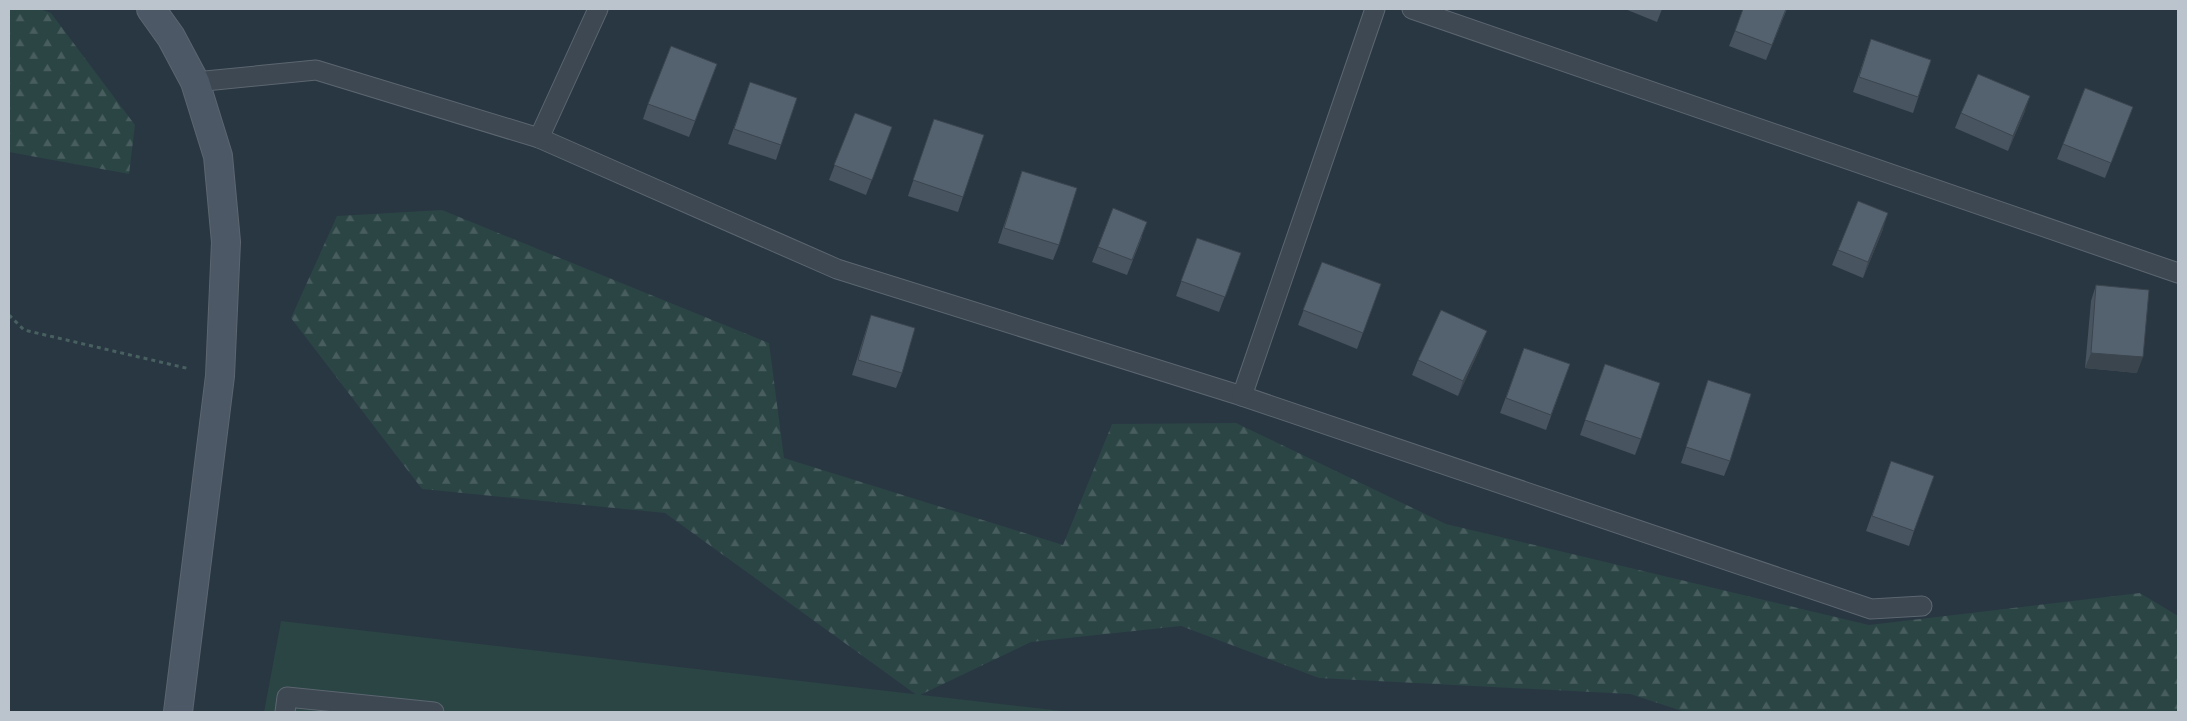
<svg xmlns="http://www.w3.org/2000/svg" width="2187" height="721" font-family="Lato,sans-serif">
  <defs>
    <pattern id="forest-firs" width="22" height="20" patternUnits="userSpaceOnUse" patternTransform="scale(1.25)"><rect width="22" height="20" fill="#2b4444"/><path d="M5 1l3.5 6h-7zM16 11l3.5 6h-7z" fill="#485d5e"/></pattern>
  </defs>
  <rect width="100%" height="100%" fill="#293743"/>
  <polygon fill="#2b4444" points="281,621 1071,712 264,712"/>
  <g fill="url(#forest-firs)">
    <polygon points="9,9 40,9 51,13 135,125 129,174 9,152"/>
    <polygon points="442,210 769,343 784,458 1063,545 1112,424 1236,423 1446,524 1869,625 2140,593 2178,616 2178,712 1685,712 1630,694 1319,678 1181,626 1031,642 918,696 665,513 422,489 291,318 337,216"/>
  </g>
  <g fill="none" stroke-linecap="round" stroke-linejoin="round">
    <g stroke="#5c6670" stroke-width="21">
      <g id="lane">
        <polyline points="1412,9 2178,273"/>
        <polyline points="195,82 316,70 539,138 837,269 1242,396 1871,609 1922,606"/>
        <polyline points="539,138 598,9"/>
        <polyline points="1242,396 1375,9"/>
        <polyline points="285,712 287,697 434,712"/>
      </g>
    </g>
    <g stroke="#5c6670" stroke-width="30">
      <polyline id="secondary" points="151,9 171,37 195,82 218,156 226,242 220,376 178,712"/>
    </g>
    <polyline stroke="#496060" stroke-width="3" stroke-dasharray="4 4" stroke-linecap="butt" points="9,315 24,330 190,369"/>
    <use href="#lane" stroke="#3d4853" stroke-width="19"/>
    <use href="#secondary" stroke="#4c5866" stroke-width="28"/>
  </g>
  <g fill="#485460">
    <polygon points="1625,9 1662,9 1657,22"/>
    <polygon points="1787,9 1766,60 1729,46 1735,31"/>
    <polygon points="1871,39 1931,60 1913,113 1853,92"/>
    <polygon points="717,64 689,137 643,119 648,104"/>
    <polygon points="745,97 781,145 776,160 728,144"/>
    <polygon points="2025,111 2008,151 1955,128 1961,113"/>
    <polygon points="855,113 892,127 866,195 829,180"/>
    <polygon points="934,119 963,197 958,212 908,196"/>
    <polygon points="2127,122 2105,178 2057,159 2063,144"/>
    <polygon points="1022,171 1059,245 1053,260 998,243"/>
    <polygon points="1883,229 1863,278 1832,265 1838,250"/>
    <polygon points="1142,237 1127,275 1092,262 1098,247"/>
    <polygon points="1197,238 1241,253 1219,312 1176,296"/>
    <polygon points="1322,262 1381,284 1357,349 1298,325"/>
    <polygon points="2096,285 2137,373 2085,368 2091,301"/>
    <polygon points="871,315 902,373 896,388 852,375 866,330"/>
    <polygon points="1481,346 1458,396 1412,375 1418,360"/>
    <polygon points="1524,348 1570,364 1546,430 1500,413"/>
    <polygon points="1605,364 1641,439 1635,455 1580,435"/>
    <polygon points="1708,380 1730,461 1724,476 1681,463"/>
    <polygon points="1891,461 1914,531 1909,546 1866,531"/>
  </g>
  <g fill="#3b454e">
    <polygon points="2030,96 2025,111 2008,151 2013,136"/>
    <polygon points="1888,213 1883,229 1863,278 1868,262"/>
    <polygon points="1487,331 1481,346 1458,396 1463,381"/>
    <polygon points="2091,353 2143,357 2137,373 2085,368"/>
  </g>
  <g fill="#546270" stroke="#3b454e">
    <polygon points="1743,9 1786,9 1772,45 1735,31"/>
    <polygon points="1871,39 1931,60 1918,97 1859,77"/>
    <polygon points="671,46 717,64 695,121 648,104"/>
    <polygon points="1978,74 2030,96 2013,136 1961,113"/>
    <polygon points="750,82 797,98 781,145 734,129"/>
    <polygon points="2085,88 2133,107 2111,163 2063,144"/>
    <polygon points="855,113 892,127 872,180 834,165"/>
    <polygon points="934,119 984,135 963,197 913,180"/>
    <polygon points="1022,171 1077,188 1059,245 1004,228"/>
    <polygon points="1858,201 1888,213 1868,262 1838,250"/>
    <polygon points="1113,208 1147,222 1132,260 1098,247"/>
    <polygon points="1197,238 1241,253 1225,297 1181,281"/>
    <polygon points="1322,262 1381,284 1363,333 1303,310"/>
    <polygon points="2096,285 2149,290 2143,357 2091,353"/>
    <polygon points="1441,310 1487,331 1463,381 1418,360"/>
    <polygon points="871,315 915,328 902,373 858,360"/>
    <polygon points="1524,348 1570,364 1551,415 1506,398"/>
    <polygon points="1605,364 1660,383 1641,439 1585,420"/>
    <polygon points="1708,380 1751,394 1730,461 1686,447"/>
    <polygon points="1891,461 1934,476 1914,531 1872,516"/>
  </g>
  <rect width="2187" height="721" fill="none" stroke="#bbc3cc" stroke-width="20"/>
</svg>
